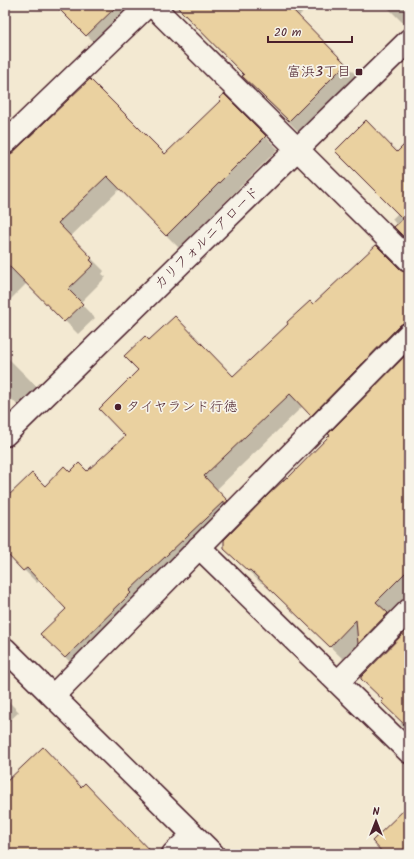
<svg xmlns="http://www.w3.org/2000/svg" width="414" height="859" font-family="Kalam,'Klee One',sans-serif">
  <rect width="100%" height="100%" fill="#f3e9d2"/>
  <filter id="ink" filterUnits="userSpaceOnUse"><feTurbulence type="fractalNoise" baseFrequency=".025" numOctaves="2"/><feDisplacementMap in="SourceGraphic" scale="8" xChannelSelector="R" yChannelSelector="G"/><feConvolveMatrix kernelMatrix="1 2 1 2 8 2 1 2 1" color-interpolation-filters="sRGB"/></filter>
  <g filter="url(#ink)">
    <g fill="#0003">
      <polygon points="57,5 149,5 103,51"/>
      <polygon points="180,5 310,5 298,17 360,79 303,134 299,130 298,131 243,76 245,75 177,8"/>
      <polygon points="385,5 409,5 409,28 408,28"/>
      <polygon points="224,95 278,149 179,248 120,189 70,237 104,271 102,274 106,277 80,303 95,318 78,334 27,283 5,305 5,133 6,156 9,156 14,153 165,156 222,100"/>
      <polygon points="397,153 409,162 409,241 392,219 398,213"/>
      <polygon points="400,270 406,273 409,273 409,341 324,428 303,406 216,490 239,514 78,670 42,634 68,609 40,580 37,583 5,551 5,496 7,494 10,496 45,487 70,473 87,472 126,436 140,370 149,342 233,377 313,306"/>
      <polygon points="409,353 409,617 371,656 359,643 343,659 263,582 261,583 238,561 288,480"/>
      <polygon points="5,355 40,390 21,409 5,392"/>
      <polygon points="409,629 409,733 400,724 402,722 362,677"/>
      <polygon points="5,698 19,712 5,725"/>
    </g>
    <g fill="#ead1a0" stroke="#4a1f2b">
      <polygon points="55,5 118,5 86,36"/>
      <polygon points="175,5 288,5 346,64 289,121 242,76 244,75"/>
      <polygon points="90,79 165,154 221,100 219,98 224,94 266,136 166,236 107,176 58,223 92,258 90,260 94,264 68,289 83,304 64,322 5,262 5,160"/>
      <polygon points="366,120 397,152 409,140 409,242 394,227 403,219 335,151"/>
      <polygon points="376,245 400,269 405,272 409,272 409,322 405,322 400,325 311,416 290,394 204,476 228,501 224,504 224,501 129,591 131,593 65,658 40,634 66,609 27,568 23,571 5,552 5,499 32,473 45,486 64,466 70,472 79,463 87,471 125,436 99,409 138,370 124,356 145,336 149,340 175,316 233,376 288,324 287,322 310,301 313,304"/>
      <polygon points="409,352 409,569 376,602 388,613 358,644 356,620 330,647 250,570 248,571 224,549 224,540 268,495 287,477 288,478 330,435 328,434"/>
      <polygon points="406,631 409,634 409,729 381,702 383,700 361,679 361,677"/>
      <polygon points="43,747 81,787 85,783 153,854 5,854 5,783"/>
      <polygon points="409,805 409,854 384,854 372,841"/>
    </g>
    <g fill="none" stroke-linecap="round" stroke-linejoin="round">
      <g stroke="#4a1f2b" stroke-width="25">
        <g id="street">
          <polyline points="152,5 409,260"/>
          <polyline points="5,143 148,5"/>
          <polyline points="199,547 409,752"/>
          <polyline points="338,682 409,610"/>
          <polyline points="53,696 409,334"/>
          <polyline points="173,854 193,835"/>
        </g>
      </g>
      <g stroke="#4a1f2b" stroke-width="25">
        <g id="secondary">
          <polyline points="5,435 409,40"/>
          <polyline points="5,649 213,854"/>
        </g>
      </g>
      <use href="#street" stroke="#f7f3e8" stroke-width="22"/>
      <use href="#secondary" stroke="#f7f3e8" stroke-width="22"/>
    </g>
  </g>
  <g fill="#4a1f2b" stroke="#f7f3e8" stroke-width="1.5">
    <rect x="355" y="68" width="8" height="8" rx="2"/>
    <circle cx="118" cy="407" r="4"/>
  </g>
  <g text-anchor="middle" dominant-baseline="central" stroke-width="3.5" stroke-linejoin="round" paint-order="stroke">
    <g font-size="14" fill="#4a1f2b" stroke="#f7f3e8" text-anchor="end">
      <text x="351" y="72">富浜3丁目</text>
      <text x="126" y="407" text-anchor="start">タイヤランド行徳</text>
    </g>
    <g font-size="14" fill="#4a1f2b" stroke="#f7f3e8">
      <text transform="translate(207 238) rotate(-44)">カリフォルニアロード</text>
    </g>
  </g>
  <rect width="414" height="859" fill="none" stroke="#f7f3e8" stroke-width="20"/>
  <rect x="10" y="10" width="394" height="839" fill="none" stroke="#4a1f2b" stroke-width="1.5" filter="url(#ink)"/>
  <g transform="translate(376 821)" stroke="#f7f3e8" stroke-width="3" paint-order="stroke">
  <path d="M0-3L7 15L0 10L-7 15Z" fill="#4a1f2b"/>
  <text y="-6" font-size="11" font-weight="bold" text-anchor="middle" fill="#4a1f2b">N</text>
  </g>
  <path d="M268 36v6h84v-6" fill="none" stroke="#4a1f2b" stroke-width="2"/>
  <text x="274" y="36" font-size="12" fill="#4a1f2b" stroke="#f7f3e8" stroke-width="3" paint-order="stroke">20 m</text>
</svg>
